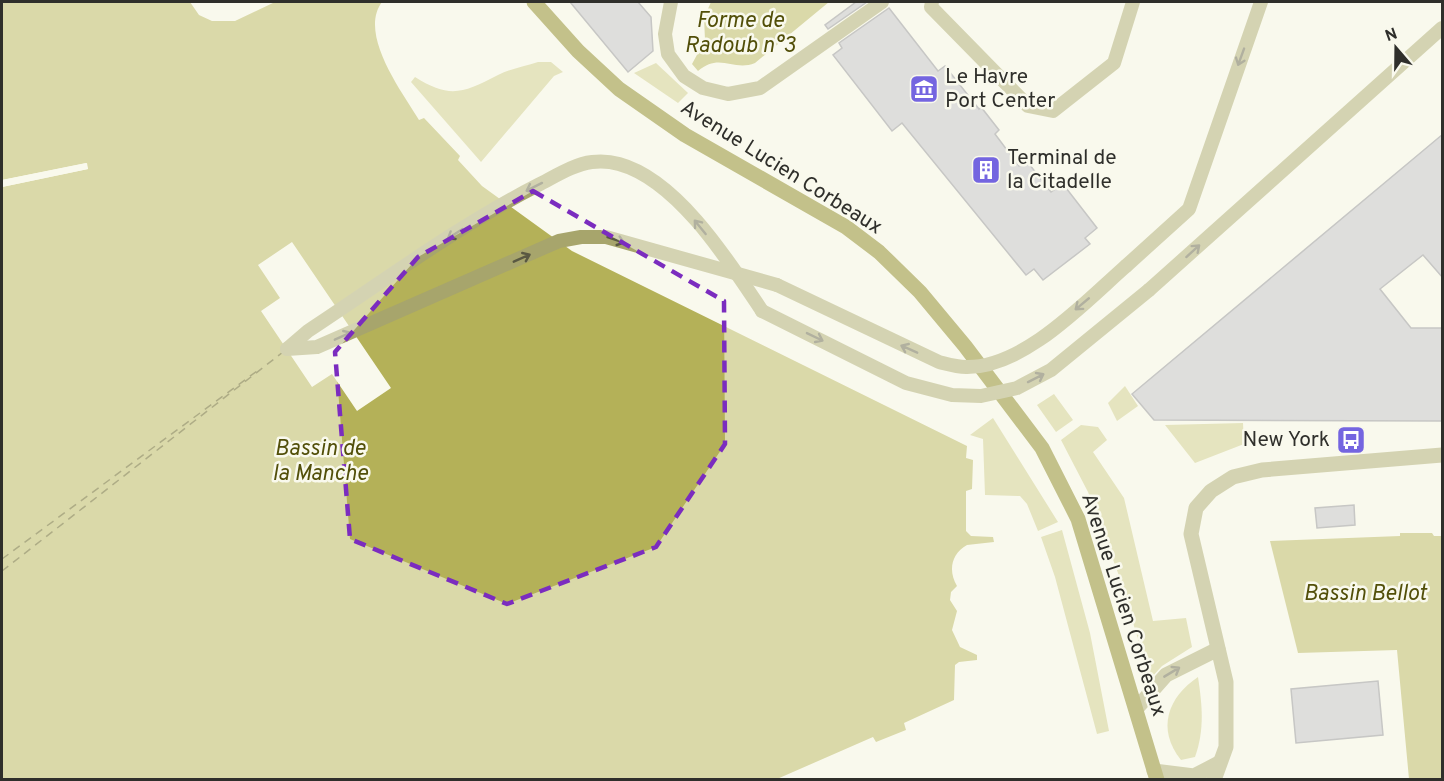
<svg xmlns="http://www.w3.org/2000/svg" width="1444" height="781" font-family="Overpass,sans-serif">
  <rect width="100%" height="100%" fill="#f9f9ed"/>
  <g fill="#ccca88">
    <path d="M538,62h13l12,10 -9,4 -73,86 -70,-80 4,-5c35,22 48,16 83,-2 12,-6 27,-9 40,-13z"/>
    <polygon points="656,63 688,93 678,103 634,73"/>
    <polygon points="1125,386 1138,406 1117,421 1108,403"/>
    <polygon points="1054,394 1073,420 1056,432 1037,405"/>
    <polygon points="993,418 1058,522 1038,531 1027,504 1020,496 985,495 983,439 970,435"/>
    <polygon points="1243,423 1244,444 1195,463 1165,425"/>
    <polygon points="1081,425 1098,427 1107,440 1093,452 1124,498 1153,621 1186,618 1192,647 1162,666 1150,679 1118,573 1088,492 1061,440"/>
    <polygon points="1062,530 1090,633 1109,731 1097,734 1055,577 1041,537"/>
    <path d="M1198,677c4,27 7,52 -3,80l-14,3c-25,-31 -13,-63 17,-83z"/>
  </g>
  <g fill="#b4b158">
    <path d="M2,2h188l9,13 13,6h23l40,-19h107c-24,32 20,90 37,118l5,-2 36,38 -2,4 24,26 90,65 395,195 -1,12 7,2 -1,29 -6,2v40l5,5 22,1 1,5 -27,3c-16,9 -19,26 -10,41l-6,6 -1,8 7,11 -5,19 8,17 17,8v5l-18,2 -4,3 -1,35 -50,23 2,7 -30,12 -3,-5 -96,42h-775v-592l86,-18 -2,-6 -84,17z"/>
    <path d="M711,2h118l-74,61c-22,9 -35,-11 -57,8l-6,-7 13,-24 -1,-22z"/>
    <polygon points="1400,533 1432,533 1434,536 1442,536 1442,779 1409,779 1397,650 1298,653 1270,541 1400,536"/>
  </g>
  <g fill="#f9f9ed">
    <polygon points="87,163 88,169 2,187 2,184 85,167 2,183 2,180"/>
    <polygon points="292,242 391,388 357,411 332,374 312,387 261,311 280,298 258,265"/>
  </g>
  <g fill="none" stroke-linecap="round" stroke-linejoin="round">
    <g stroke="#524f09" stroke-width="1.5" stroke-dasharray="8 6" stroke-linecap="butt">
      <polyline points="2,559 257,371"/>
      <polyline points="2,571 283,352"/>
    </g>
  </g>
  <g fill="#bcbcc8" stroke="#898994" stroke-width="1.5">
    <polygon points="570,2 638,2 651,17 653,51 628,72"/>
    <polygon points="856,2 867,2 828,29 825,25"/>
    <polygon points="889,8 938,71 945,66 979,109 981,107 999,130 995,134 1019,166 1026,160 1051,192 1063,184 1097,228 1085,238 1090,244 1043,280 1034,269 1026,275 902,123 892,131 833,55 842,48 839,43"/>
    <polygon points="1443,134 1443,278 1423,255 1380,289 1411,328 1443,328 1443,421 1154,420 1132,394"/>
    <polygon points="1354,505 1355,525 1317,528 1315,508"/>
    <polygon points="1378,681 1383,735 1296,743 1291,689"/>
  </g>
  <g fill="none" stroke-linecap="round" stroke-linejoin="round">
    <g stroke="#a7a56c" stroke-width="14">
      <polyline points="671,2 665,34 668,54 684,76 703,88 728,94 760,88 882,2"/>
      <polyline points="932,2 931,7 1028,106 1053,111 1114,63 1133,2"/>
      <polyline points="1126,266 1189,209 1261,2"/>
      <polyline points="1149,290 1442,28"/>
      <path d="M287,349l21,-18c76,-50 150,-105 230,-146 16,-8 36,-21 54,-23 8,-1 20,0 27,2 59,16 111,99 143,147"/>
      <polyline points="287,349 317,347 559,241 581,237 606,237 777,285"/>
    </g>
    <g stroke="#a7a56c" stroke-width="15">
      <polyline points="1136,709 1166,675 1218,649"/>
      <polyline points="1154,771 1194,776 1219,763"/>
      <polyline points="1214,780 1226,747 1226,682 1191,534 1196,508 1211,491 1233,477 1262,470 1442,455"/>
    </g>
    <polyline stroke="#807c13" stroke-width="15" points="534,2 578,51 619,89 685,135 846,227 879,252 920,292 965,346 1042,448 1078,519 1157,780"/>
    <g stroke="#a7a56c" stroke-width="14">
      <path d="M777,285l162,77c8,2 18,5 27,5 58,1 119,-65 160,-101"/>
      <polyline points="762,311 906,383 952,395 981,396 1017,388 1051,370 1149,290"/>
    </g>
  </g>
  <defs><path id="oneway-shaft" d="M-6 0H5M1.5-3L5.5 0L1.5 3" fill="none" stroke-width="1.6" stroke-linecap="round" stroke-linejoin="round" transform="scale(1.5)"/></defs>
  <g stroke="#595842">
    <use href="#oneway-shaft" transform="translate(1241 57) rotate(110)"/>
    <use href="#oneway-shaft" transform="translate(534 187) rotate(153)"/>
    <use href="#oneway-shaft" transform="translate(700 227) rotate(-129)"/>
    <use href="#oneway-shaft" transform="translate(455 234) rotate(147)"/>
    <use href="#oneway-shaft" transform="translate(616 240) rotate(19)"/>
    <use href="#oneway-shaft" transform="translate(1193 251) rotate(-42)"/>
    <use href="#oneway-shaft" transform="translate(522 258) rotate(-24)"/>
    <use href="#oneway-shaft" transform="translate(1082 304) rotate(140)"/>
    <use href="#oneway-shaft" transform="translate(343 336) rotate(-24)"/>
    <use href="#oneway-shaft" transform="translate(815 337) rotate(26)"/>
    <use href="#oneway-shaft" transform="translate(909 349) rotate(-156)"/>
    <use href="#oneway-shaft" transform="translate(1036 378) rotate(-27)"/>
    <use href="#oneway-shaft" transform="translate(1172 672) rotate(-31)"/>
  </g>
  <path d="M0 0H1444V781H0ZM533,191l191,110 1,143 -69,103 -149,57 -157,-65 -15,-187 83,-95z" fill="#f9f9ed" fill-opacity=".55" fill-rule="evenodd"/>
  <path fill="none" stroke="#7b2cbf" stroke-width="4.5" stroke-dasharray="12 8" stroke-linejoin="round" d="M533,191l191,110 1,143 -69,103 -149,57 -157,-65 -15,-187 83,-95z"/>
  <defs>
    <g id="museum-square" transform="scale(1.5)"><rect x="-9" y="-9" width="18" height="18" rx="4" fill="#7465e0" stroke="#f9f9ed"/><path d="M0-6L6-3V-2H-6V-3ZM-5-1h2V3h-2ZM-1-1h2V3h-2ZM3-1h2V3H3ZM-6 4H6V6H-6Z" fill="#fff"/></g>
    <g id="building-square" transform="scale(1.5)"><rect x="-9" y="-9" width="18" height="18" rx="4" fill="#7465e0" stroke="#f9f9ed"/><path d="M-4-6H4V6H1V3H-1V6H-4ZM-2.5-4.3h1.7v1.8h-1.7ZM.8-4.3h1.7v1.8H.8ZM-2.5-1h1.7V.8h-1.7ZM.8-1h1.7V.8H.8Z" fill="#fff"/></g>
    <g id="bus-square" transform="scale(1.5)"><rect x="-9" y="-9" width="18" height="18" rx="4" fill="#7465e0" stroke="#f9f9ed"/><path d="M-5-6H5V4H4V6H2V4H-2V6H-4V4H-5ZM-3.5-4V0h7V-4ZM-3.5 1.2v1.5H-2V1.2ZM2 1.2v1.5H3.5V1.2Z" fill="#fff"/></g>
  </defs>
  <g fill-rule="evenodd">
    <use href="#museum-square" x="924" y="89"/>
    <use href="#building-square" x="986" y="170"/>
    <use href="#bus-square" x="1351" y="440"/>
  </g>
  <g text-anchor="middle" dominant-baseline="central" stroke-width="5" stroke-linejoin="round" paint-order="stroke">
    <g font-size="21" fill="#2f2f2b" stroke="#f9f9ed" text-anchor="start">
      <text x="945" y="77">Le Havre<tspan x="945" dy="24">Port Center</tspan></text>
      <text x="1007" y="158">Terminal de<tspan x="1007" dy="24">la Citadelle</tspan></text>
      <text x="1330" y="440" text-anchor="end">New York</text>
    </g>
    <g font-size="21" fill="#2f2f2b" stroke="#f9f9ed">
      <text transform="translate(781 168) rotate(32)">Avenue Lucien Corbeaux</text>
      <text transform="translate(1123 605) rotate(72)">Avenue Lucien Corbeaux</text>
    </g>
    <g font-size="22" font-style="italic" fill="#524f09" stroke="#f9f9ed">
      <text x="740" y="21">Forme de<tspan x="740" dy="25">Radoub n°3</tspan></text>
      <text x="320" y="449">Bassin de<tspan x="320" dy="25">la Manche</tspan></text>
      <text x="1365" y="594">Bassin Bellot</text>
    </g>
  </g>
  <rect width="1444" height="781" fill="none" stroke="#2f2f2b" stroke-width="6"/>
  <g transform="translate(1396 48) rotate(340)" stroke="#f9f9ed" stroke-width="4.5" paint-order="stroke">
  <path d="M0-4.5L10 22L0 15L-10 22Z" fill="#2f2f2b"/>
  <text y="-9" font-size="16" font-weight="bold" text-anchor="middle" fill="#2f2f2b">N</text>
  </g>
</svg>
